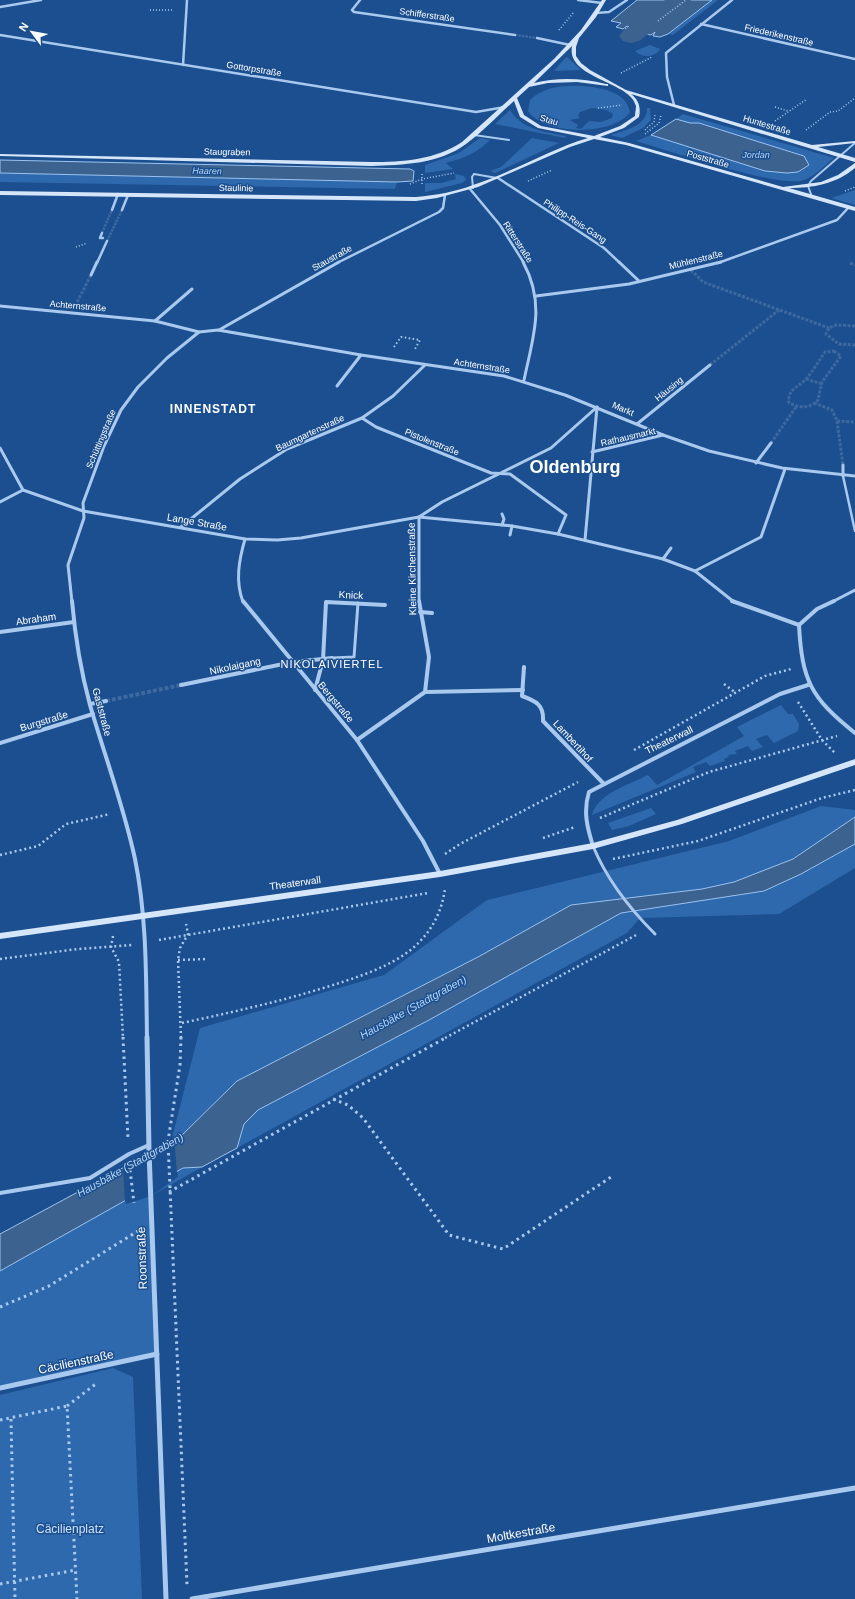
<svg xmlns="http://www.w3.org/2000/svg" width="855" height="1599" font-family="Arial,sans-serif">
  <rect width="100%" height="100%" fill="#1b4f8f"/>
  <g fill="#2e69ad" fill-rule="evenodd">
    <polygon points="712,0 718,0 673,35 668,34"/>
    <path d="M650,45l10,4c-5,9 -18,9 -25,2z"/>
    <polygon points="567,57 581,70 554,71 565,58"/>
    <path d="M583,86c18,2 43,5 47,26 -16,24 -85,24 -102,-1l2,-11c14,-14 35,-15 53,-14zM592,108l14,2 7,4 -1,4 -11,4 -12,-1 -8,8 -5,-1 2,-3 -8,-5 10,-2 -2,-2 2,-4z"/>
    <path d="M647,108h3l1,12 -8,8 -21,10 -12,-3c13,-4 38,-9 37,-27z"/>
    <path d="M510,110c12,20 36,22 56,26l-1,2 -70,-14z"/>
    <path d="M683,114l151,44c-9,7 -19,18 -30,22 -24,9 -137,-30 -168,-39l15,-6 114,36 22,2 17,-17 -105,-33h-9l-14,-4z"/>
    <path d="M480,138l10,2c-13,13 -26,18 -44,23l7,6 -28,4v-8l34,-12z"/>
    <polygon points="532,138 559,143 495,173 490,171 501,167"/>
    <polygon points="0,173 397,182 395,189 0,182"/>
    <polygon points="455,174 464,176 466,180 462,183 425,192 425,183 441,183 456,179"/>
    <polygon points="855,190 855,205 831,198"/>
    <path d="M781,705l7,9h5l6,10 -1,7 -24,12 -7,-8 -11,4 7,8 -11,4 -4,-5 -13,5 2,3 -9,1 1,2 -5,2 1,2 -15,5 -4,-4 -13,5 3,5 -104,43c6,-22 37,-30 56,-40l9,10 87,-49 -7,-9z"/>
    <polygon points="821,806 855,810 855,817 793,859 734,882 702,889 571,905 478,957 237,1081 180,1137 183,1167 202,1167 151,1196 157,1354 0,1388 0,1271 125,1200 126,1204 151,1196 178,1177 173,1134 200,1028 384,975 487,900 729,841"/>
    <polygon points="651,808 656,814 629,826 612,830 608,823"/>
    <polygon points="855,844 855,868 779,914 640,918 627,933 237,1148 244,1124 258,1110 429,1020 621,913 764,891 801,874"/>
    <polygon points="113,1368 133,1377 142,1599 0,1599 0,1395"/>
  </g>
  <g fill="#3c6290" stroke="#9cc4f0">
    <polygon points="637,0 712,0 668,34 660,37 653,36 655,32 651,35 644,34 649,30 637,27 632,31 625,29 629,27 627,26 623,29 616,27 621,23 611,21"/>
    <polygon points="676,119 690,123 699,123 791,152 804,156 809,165 798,172 787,173 765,171 651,135"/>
    <polygon points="0,160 410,169 414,171 413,181 397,182 0,173"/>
    <polygon points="855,817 855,844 801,874 764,891 621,913 429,1020 258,1110 244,1124 237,1148 202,1167 183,1168 0,1271 0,1234 180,1137 237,1081 478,957 571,905 702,889 734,882 793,859"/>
  </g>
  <polygon fill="#1b4f8f" points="174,1138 177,1173 125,1202 123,1166"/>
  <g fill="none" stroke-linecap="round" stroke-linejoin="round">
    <polygon fill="#3c6290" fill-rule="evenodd" points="665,0 691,0 688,5 639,41 631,43 623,41 619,36 623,31"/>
    <g stroke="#3d69a0" stroke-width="2.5" stroke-dasharray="2.5 1" stroke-linecap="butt">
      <polyline points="515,35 537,38"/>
      <polyline points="102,233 112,210"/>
      <polyline points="107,241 122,210"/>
    </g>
    <g stroke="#3d69a0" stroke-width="3" stroke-dasharray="3 1.5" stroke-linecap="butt">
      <polyline points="850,263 855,265"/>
      <polyline points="691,270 703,282 829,328"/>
      <polyline points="75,306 91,275"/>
      <polyline points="855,326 836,325 829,328 826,334 839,344 855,345"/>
      <path d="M834,351l7,5 -19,26 -4,18c-8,9 -19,8 -29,3 -2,-14 9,-15 17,-24 7,-8 13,-18 19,-27z"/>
      <polyline points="710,365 779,310"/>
      <polyline points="806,379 822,384"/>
      <polyline points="814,403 832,410 837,421 855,422"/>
      <polyline points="837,421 843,465"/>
      <polyline points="771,443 796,407"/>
    </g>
    <polyline stroke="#3d69a0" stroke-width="4" stroke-dasharray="4 2" stroke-linecap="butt" points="106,701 181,685"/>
    <g stroke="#a9c9ee" stroke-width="1.5" stroke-dasharray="1 2" stroke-linecap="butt">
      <polyline points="150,10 173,10"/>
      <polyline points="658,21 686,0"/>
      <polyline points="559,30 574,12"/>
      <polyline points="621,73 652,57"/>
      <polyline points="775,107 788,111"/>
      <polyline points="598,108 622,105"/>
      <polyline points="775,121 807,99"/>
      <polyline points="645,130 654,122 655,114"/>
      <polyline points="806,130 830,112 838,111 855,98"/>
      <polyline points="645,134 659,123 661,115"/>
      <polyline points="422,174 422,185"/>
      <polyline points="528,181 552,170"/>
      <polyline points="410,184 422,179 454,173"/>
      <polyline points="845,191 855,187"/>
      <polyline points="76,247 87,243"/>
    </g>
    <polyline stroke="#a9c9ee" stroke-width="2" stroke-dasharray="1.5 2.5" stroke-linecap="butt" points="394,347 401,337 420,340 415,349"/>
    <g stroke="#a9c9ee" stroke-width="2.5" stroke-dasharray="2 3" stroke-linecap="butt">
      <polyline points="724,684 736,693"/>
      <polyline points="798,702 822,740 835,753"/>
      <polyline points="634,750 765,676 791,669"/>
      <polyline points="600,818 709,772 837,736"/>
      <polyline points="543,838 575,827"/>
      <polyline points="445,854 460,844 578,782"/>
      <polyline points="0,855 38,846 66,824 110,814"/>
      <polyline points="613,859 698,841 822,798 855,790"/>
      <polyline points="113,936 111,947 119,962 123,1038"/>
      <polyline points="159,940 428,893"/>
      <polyline points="0,959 78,949 132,945"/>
      <polyline points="178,960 207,959"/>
      <path d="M182,1023c51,-11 101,-22 151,-38 25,-8 53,-17 75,-33 21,-16 34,-38 37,-64"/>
      <polyline points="181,1038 178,960 180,948 188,934 186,924"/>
      <polyline points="445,1038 638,934"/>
    </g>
    <g stroke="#a9c9ee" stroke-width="3" stroke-dasharray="2.5 4" stroke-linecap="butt">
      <polyline points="123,1037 128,1139"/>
      <polyline points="181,1037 180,1065 168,1141 187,1585"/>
      <polyline points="333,1099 348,1105 363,1118 449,1235 503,1249 611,1177"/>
      <polyline points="130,1170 134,1203"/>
      <polyline points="169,1192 447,1037"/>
      <polyline points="0,1307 49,1286 138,1231"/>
      <polyline points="67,1406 97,1383"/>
      <polyline points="11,1419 15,1599"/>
      <polyline points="0,1420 67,1406 77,1599"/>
      <polyline points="0,1584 76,1570"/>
    </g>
    <g stroke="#a9c9ee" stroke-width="2">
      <polyline points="474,135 509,140"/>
      <polyline points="474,174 497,178"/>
      <polyline points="473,188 472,177 474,174"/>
      <polyline points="812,197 808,186 811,181 855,143"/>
    </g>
    <polyline stroke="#a9c9ee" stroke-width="2.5" points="843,476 855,531"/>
    <g stroke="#a9c9ee" stroke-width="3">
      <polyline points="332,658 354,657 358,603"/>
      <path d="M593,846c14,34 36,62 62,88"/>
    </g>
    <polyline stroke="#a9c9ee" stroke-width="4" points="0,1193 90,1178 129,1154 149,1145"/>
    <g stroke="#a9c9ee" stroke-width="2.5">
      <polyline points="360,0 352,10 354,12 515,35"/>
      <polyline points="578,0 602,3"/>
      <polyline points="0,7 41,0"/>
      <polyline points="596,13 609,12 627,0"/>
      <polyline points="701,24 855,59"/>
      <polyline points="0,35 476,112 505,107"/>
      <polyline points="537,38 570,45"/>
      <polyline points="183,65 187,0"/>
      <polyline points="674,105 667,77 666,53 732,0"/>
      <polyline points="498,178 604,248 620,263"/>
      <polyline points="470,189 500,225 524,263"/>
      <polyline points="112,210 118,194"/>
      <polyline points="122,210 128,195"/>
      <polyline points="102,233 100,238 103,238"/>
      <polyline points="97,263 107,241"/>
      <polyline points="337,263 439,212 443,208 445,195"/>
      <polyline points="718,263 837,220 849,207"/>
    </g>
    <g stroke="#a9c9ee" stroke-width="3">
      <path d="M523,262c23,42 10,75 1,118"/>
      <polyline points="619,262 639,281"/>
      <polyline points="91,275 97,262"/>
      <polyline points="536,296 629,284 721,262"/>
      <polyline points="0,306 155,321 199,332 218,330 361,355 504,376 565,395 663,435 709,451 782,468 855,476"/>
      <polyline points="155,321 192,289"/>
      <polyline points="219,330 339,262"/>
      <polyline points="337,386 361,355"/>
      <polyline points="362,418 376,427 491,473 510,474 566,515 558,534"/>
      <polyline points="637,424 710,365"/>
      <polyline points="0,448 23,490 83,511 245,539 277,540 301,538 419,517 512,526 558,534 663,559 695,571 734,602"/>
      <polyline points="592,452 663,435"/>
      <polyline points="756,463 771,443"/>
      <polyline points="843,465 843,476"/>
      <polyline points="0,502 23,490"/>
      <polyline points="502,514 504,519 502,525"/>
      <polyline points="419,517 442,502 551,448 597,407"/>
      <polyline points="419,517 419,602"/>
      <polyline points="181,527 240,479 287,449 362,418 393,396 425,365"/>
      <polyline points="510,535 512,526"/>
      <polyline points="585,540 597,407"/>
      <polyline points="663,559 671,548"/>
      <polyline points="695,571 761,537 785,469"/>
      <polyline points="72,602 68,565 84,518 83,503 104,446 121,410 138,387 167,358 199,332"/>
      <path d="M243,602c-8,-21 -4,-42 2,-63"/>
      <polyline points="832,602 855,590"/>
    </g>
    <g stroke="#a9c9ee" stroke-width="4">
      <path d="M72,601c3,34 9,71 18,104 15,52 34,102 45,154 12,59 11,119 12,179"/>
      <polyline points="243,601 357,740 423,841 440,874"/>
      <polyline points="732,601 799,625"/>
      <path d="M834,601l-17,8 -18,16c3,56 12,73 56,108"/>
      <polyline points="420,612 432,613"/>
      <polyline points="0,632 74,622"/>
      <path d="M524,667l-2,29c14,5 22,9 21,25l61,63"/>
      <polyline points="181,685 293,662 332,658"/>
      <polyline points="315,690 323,660 326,602 385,605"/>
      <polyline points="425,692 523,690"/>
      <polyline points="90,704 106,701"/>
      <polyline points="357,740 425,692 429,657 419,601"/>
      <polyline points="0,743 93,714"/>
      <path d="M593,846c-6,-19 -10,-35 -4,-54l191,-98 28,-9"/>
    </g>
    <g stroke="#a9c9ee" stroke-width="5">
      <polyline points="147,1037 149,1151 166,1599"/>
      <polyline points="0,1388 157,1354"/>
      <polyline points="192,1599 855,1488"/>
    </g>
    <g fill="#d6e6fa" fill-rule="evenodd">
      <path d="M602,0h4l-10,17 -17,21 -3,9v9l5,7 9,7 36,20 186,55 43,-4v2l-37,4 37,11v4l-224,-68c8,6 10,14 8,23l-15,11 -24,9 29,6 154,44 38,-5 17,-7 17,-12v5c-19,16 -42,20 -66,20l66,19v4l-229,-66 -32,-6 -24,8 -92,40 -41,11 -21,3 -416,-6v-4l416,6c20,-2 39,-5 57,-12 40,-13 75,-35 115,-47l-50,-10 -18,-11 -6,-16c-16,14 -31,31 -48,43 -27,20 -63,21 -95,22l-371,-10v-2l371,8c32,0 64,-2 91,-20l92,-83 27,-29zM572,46c-6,33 59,35 64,60 0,3 -1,7 -1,10l-15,10 -26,10 -53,-10 -17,-11 -7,-17 12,-11 19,-4 29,-1 31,4v-2h-2c-24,-6 -48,-7 -72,-1z"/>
      <polygon points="855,759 855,765 682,824 593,849 440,877 0,939 0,933 440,871 593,843 677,820"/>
    </g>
  </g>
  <g text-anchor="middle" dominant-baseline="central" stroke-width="3" stroke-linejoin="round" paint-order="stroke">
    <g font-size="9" fill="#fff" stroke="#1b4f8f">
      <text transform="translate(427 15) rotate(8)">Schifferstraße</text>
      <text transform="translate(779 35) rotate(13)">Friederikenstraße</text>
      <text transform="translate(254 69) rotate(9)">Gottorpstraße</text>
      <text transform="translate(549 120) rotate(16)">Stau</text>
      <text transform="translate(767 125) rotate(17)">Huntestraße</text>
      <text transform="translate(227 152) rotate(1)">Staugraben</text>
      <text transform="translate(708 159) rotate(16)">Poststraße</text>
      <text transform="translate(236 188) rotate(1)">Staulinie</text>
      <text transform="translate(575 221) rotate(33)">Philipp-Reis-Gang</text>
      <text transform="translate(518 242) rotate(57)">Ritterstraße</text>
      <text transform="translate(332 258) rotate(-29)">Staustraße</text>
      <text transform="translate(696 260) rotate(-14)">Mühlenstraße</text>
      <text transform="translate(78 306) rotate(5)">Achternstraße</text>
      <text transform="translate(482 366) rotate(9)">Achternstraße</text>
      <text transform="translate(669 389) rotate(-39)">Häusing</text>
      <text transform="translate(623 409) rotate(23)">Markt</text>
      <text transform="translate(310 433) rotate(-25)">Baumgartenstraße</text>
      <text transform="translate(628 437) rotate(-13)">Rathausmarkt</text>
      <text transform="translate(101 439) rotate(-67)">Schüttingstraße</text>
      <text transform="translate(432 442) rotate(22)">Pistolenstraße</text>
    </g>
    <g font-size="9" font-style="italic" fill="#b5d3f5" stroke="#1b4f8f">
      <text x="756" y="155">Jordan</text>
      <text transform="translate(207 171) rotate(1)">Haaren</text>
    </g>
    <g font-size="10" fill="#fff" stroke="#1b4f8f">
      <text transform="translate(197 522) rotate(10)">Lange Straße</text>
      <text transform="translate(412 569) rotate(-91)">Kleine Kirchenstraße</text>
      <text transform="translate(351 595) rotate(3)">Knick</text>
      <text transform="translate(36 619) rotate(-8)">Abraham</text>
      <text transform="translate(235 666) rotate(-12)">Nikolaigang</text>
      <text transform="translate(336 702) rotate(50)">Bergstraße</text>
      <text transform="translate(102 712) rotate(75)">Gaststraße</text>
      <text transform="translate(44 721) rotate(-17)">Burgstraße</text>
      <text transform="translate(669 740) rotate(-26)">Theaterwall</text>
      <text transform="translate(573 741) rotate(47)">Lambertihof</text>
      <text transform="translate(295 883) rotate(-8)">Theaterwall</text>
    </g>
    <g font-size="11" letter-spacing="1" fill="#fff" stroke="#1b4f8f">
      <text x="332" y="664">NIKOLAIVIERTEL</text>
    </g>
    <g font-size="11" font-style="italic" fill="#b5d3f5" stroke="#1b4f8f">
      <text transform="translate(413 1007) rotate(-29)">Hausbäke (Stadtgraben)</text>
      <text transform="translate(130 1165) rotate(-29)">Hausbäke (Stadtgraben)</text>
    </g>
    <g font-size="12" font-weight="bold" letter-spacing="1" fill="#fff" stroke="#1b4f8f">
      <text x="213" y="409">INNENSTADT</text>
    </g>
    <g font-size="12" fill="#fff" stroke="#1b4f8f">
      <text transform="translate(142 1258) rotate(-92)">Roonstraße</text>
      <text transform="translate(76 1362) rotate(-12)">Cäcilienstraße</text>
      <text transform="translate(521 1533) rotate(-10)">Moltkestraße</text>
    </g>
    <g font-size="12" fill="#cfe3fa" stroke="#1b4f8f">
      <text x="70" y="1529">Cäcilienplatz</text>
    </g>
    <g font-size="18" font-weight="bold" fill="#fff" stroke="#1b4f8f">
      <text x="575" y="467">Oldenburg</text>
    </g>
  </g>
  <g transform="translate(32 32) rotate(302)" stroke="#1b4f8f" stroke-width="3" paint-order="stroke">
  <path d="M0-3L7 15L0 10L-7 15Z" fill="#ffffff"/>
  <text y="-6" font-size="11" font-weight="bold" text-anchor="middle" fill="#ffffff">N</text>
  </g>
</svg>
